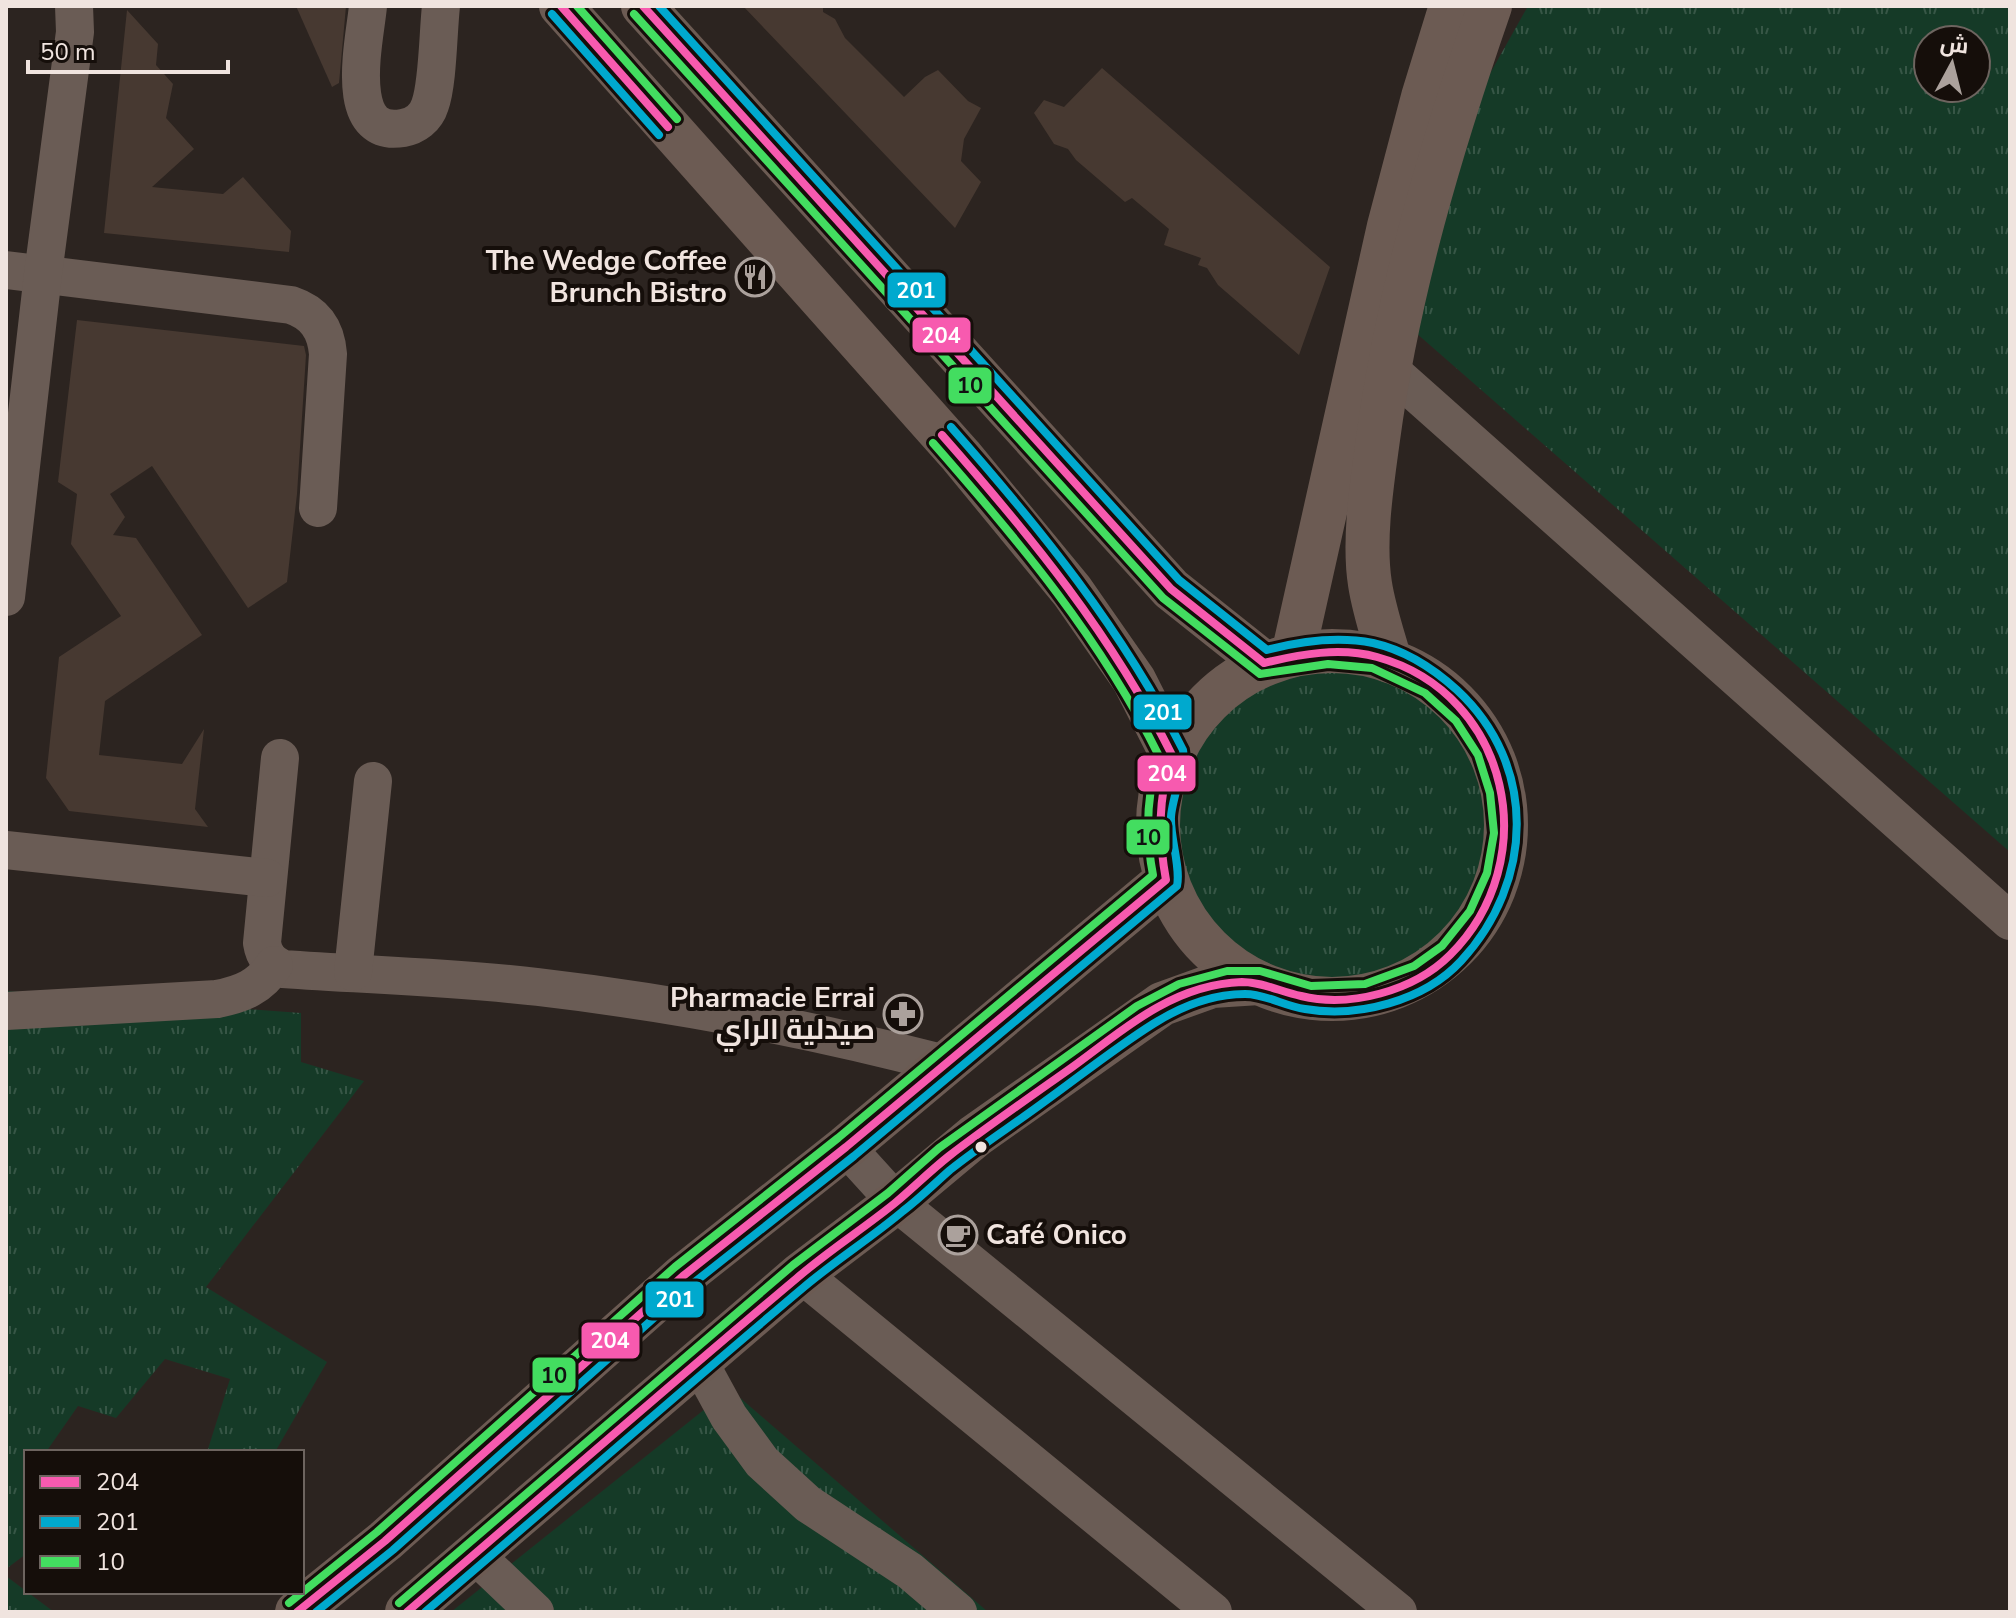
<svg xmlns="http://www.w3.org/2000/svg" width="2016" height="1618" font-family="'Nunito Sans',Cairo,sans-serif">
  <defs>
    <pattern id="grass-tufts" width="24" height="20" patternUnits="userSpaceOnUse" patternTransform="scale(2)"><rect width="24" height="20" fill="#153a27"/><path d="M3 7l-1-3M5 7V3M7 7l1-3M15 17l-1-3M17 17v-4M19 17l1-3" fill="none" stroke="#375646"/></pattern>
  </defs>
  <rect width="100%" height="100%" fill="#2c2420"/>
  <g fill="url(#grass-tufts)" fill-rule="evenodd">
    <path d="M1528,6h482v846l-642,-561zM1928,40h48v48h-48z"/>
    <circle cx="1331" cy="824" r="156"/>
    <polygon points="6,991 301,1013 301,1062 364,1081 206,1287 327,1362 275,1452 208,1449 230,1379 165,1359 116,1418 78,1406 46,1452 26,1452 26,1554 6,1569"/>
    <polygon points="730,1389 988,1612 451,1612"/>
    <polygon points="6,1576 54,1612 6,1612"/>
  </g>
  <g fill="#473931">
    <polygon points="296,6 346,6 339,83 332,87"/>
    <polygon points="743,6 823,6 823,12 835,19 845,38 904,97 925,77 938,70 968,101 981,108 964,139 961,161 981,182 955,228"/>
    <polygon points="127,10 158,44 156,65 173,84 166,118 194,149 152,187 223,194 243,177 291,231 289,252 104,233"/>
    <polygon points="1102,68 1330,267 1299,355 1218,285 1207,268 1198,265 1201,258 1164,245 1169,229 1132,198 1125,202 1076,160 1068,149 1054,144 1034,113 1044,100 1064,107"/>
    <polygon points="77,320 304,346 306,355 297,494 287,582 248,608 152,466 110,494 125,517 113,535 136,538 202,635 105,701 99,755 182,764 204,729 195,809 208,827 69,811 46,778 59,657 121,616 71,544 77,494 58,482"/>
  </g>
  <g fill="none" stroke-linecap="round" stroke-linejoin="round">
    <g stroke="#6a5c55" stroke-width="38">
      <path d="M368,6c-3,33 -27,133 35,122 12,-2 23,-10 27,-23 8,-22 8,-73 11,-99"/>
      <path d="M6,270l285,35c24,8 35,24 37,49l-10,154"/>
      <polyline points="1388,368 2010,921"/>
      <polyline points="6,597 43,274 75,32 74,6"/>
      <path d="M280,758l-18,185c2,13 8,20 21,26 85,6 170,8 255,18 138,16 273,42 407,77"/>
      <polyline points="6,850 267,878"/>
      <polyline points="353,972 373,781"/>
      <path d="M6,1011l211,-12c25,-5 43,-12 57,-34"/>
      <polyline points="846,1147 896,1202 1398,1612"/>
      <polyline points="801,1274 1213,1612"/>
      <polyline points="699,1362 729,1417 762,1462 808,1504 910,1571 958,1612"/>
      <polyline points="474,1554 535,1612"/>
    </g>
    <g stroke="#6c5b53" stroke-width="44">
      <polyline points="561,6 961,456 1072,591 1134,680 1172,755"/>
      <polyline points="643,6 1171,589 1264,663"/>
      <circle cx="1332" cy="825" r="174"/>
      <polyline points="1293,655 1389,226 1423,97 1451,6"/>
      <path d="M1390,661c-7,-25 -16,-51 -20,-77 -7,-44 2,-101 8,-145 20,-148 63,-292 112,-433"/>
      <polyline points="297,1612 385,1541 683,1276 846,1147 1166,880"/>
      <polyline points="407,1612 801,1274 896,1202 975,1136 1162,1004 1212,986 1259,983"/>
    </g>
    <g stroke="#150e0a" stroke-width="14">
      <g id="bus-1">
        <polyline points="561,6 668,127"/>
        <path d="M297,1612l88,-71 298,-265 163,-129 320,-267c-8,-44 -8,-82 6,-125 -60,-120 -142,-220 -230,-320"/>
        <path d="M407,1612c130,-111 259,-224 390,-334 31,-27 66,-49 98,-75 18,-15 35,-32 54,-47 39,-30 81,-59 122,-88 28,-20 56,-44 87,-61 25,-14 54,-24 84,-25 21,0 39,10 59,14 49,12 113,-5 149,-41 95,-94 61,-261 -73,-298 -37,-10 -76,-3 -113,6l-93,-74 -528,-583"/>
      </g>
    </g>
    <g stroke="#150e0a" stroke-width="14">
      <g id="bus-2">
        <polyline points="552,14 659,135"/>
        <path d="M316,1612l77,-62 298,-265 163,-129 323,-270c4,-19 -7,-48 -6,-69 1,-19 15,-52 12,-67 -61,-121 -143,-222 -232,-323"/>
        <path d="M425,1612c127,-108 252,-218 379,-325 32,-27 67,-49 99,-76 17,-13 31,-27 47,-41 30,-24 63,-45 94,-68 36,-26 71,-54 109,-78 27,-17 59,-30 92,-30 21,0 39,12 60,15 53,9 119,-8 156,-48 73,-79 77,-196 -4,-271 -23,-21 -53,-40 -84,-47 -36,-7 -72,-2 -106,7l-88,-70 -520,-574"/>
      </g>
    </g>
    <g stroke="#150e0a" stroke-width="14">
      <g id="bus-3">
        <polyline points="577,6 677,119"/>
        <path d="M289,1603l88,-71 298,-265 163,-129 315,-263c-8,-41 -7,-79 6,-119 -58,-117 -140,-215 -226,-313"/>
        <polyline points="399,1603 793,1265 888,1193 939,1148 1137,1006 1179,984 1227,971 1260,971 1311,986 1365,984 1414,966 1442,946 1470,911 1487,873 1494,833 1490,793 1478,755 1456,721 1425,693 1372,668 1328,664 1260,674 1163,598 634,14"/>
      </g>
    </g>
    <use href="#bus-1" stroke="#f75aaf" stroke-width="8"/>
    <use href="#bus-2" stroke="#00a9ce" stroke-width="8"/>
    <use href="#bus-3" stroke="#43dd60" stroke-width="8"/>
  </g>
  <defs>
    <g id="restaurant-ring" transform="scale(2)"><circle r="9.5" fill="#150e0a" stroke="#aba19c" stroke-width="1.5"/><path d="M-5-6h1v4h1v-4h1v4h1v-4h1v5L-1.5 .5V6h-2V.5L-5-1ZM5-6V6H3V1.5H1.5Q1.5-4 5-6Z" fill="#aba19c"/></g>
    <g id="pharmacy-ring" transform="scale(2)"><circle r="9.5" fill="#150e0a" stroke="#aba19c" stroke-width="1.5"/><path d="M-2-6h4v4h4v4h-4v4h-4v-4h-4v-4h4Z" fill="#aba19c"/></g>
    <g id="cafe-ring" transform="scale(2)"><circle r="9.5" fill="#150e0a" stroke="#aba19c" stroke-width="1.5"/><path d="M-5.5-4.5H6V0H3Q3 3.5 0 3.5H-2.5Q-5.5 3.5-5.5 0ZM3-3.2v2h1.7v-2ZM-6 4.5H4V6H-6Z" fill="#aba19c"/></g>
  </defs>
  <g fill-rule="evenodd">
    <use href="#restaurant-ring" x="755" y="277"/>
    <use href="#pharmacy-ring" x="903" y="1014"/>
    <use href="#cafe-ring" x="958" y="1235"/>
  </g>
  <circle fill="#f0e4df" stroke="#150e0a" stroke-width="3" cx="981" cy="1147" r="7"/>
  <g text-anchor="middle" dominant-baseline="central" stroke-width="8" stroke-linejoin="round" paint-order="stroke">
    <g font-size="28" font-weight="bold" fill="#f0e4df" stroke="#150e0a" text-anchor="end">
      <text x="727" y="261">The Wedge Coffee<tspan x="727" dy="32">Brunch Bistro</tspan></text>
      <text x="875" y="998">Pharmacie Errai<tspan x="875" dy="32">صيدلية الراي</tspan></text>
      <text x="986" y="1235" text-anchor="start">Café Onico</text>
    </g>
  </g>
  <g stroke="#150e0a" stroke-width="3">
    <rect x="886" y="271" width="61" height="38" rx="8" fill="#00a9ce"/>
    <rect x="911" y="316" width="61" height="38" rx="8" fill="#f75aaf"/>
    <rect x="947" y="366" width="46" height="39" rx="8" fill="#43dd60"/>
    <rect x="1132" y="693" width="61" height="38" rx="8" fill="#00a9ce"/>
    <rect x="1136" y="754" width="61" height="39" rx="8" fill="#f75aaf"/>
    <rect x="1125" y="818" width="46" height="38" rx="8" fill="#43dd60"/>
    <rect x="644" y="1280" width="61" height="39" rx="8" fill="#00a9ce"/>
    <rect x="580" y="1321" width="61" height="39" rx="8" fill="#f75aaf"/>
    <rect x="531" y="1356" width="46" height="38" rx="8" fill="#43dd60"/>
  </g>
  <g font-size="22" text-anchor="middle" font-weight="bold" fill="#fff">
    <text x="916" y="298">201</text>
    <text x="941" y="343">204</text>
    <text x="1163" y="720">201</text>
    <text x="1167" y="781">204</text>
    <text x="675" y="1307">201</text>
    <text x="610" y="1348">204</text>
  </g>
  <g font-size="22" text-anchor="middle" font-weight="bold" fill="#111">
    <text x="970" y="393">10</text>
    <text x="1148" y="845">10</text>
    <text x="554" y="1383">10</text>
  </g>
  <rect width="2016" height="1618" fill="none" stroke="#f0e4df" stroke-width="16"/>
  <rect x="24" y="1450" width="280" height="144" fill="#150e0a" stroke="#6d645f" stroke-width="2"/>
  <rect x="40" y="1476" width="40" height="12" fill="#f75aaf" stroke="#6d645f" stroke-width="2"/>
  <text x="96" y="1490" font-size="24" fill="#f0e4df">204</text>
  <rect x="40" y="1516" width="40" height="12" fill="#00a9ce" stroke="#6d645f" stroke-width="2"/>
  <text x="96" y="1530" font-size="24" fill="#f0e4df">201</text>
  <rect x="40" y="1556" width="40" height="12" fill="#43dd60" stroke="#6d645f" stroke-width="2"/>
  <text x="96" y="1570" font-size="24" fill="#f0e4df">10</text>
  <g transform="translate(1952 64) rotate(7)"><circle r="38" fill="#150e0a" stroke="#6d645f" stroke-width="2"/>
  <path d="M0-6L14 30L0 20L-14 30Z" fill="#aba19c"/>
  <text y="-12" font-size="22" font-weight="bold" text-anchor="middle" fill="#f0e4df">ش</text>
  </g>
  <path d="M28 60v12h200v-12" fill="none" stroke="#f0e4df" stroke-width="4"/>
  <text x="40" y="60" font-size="24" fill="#f0e4df" stroke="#150e0a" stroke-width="6" paint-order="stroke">50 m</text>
</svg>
